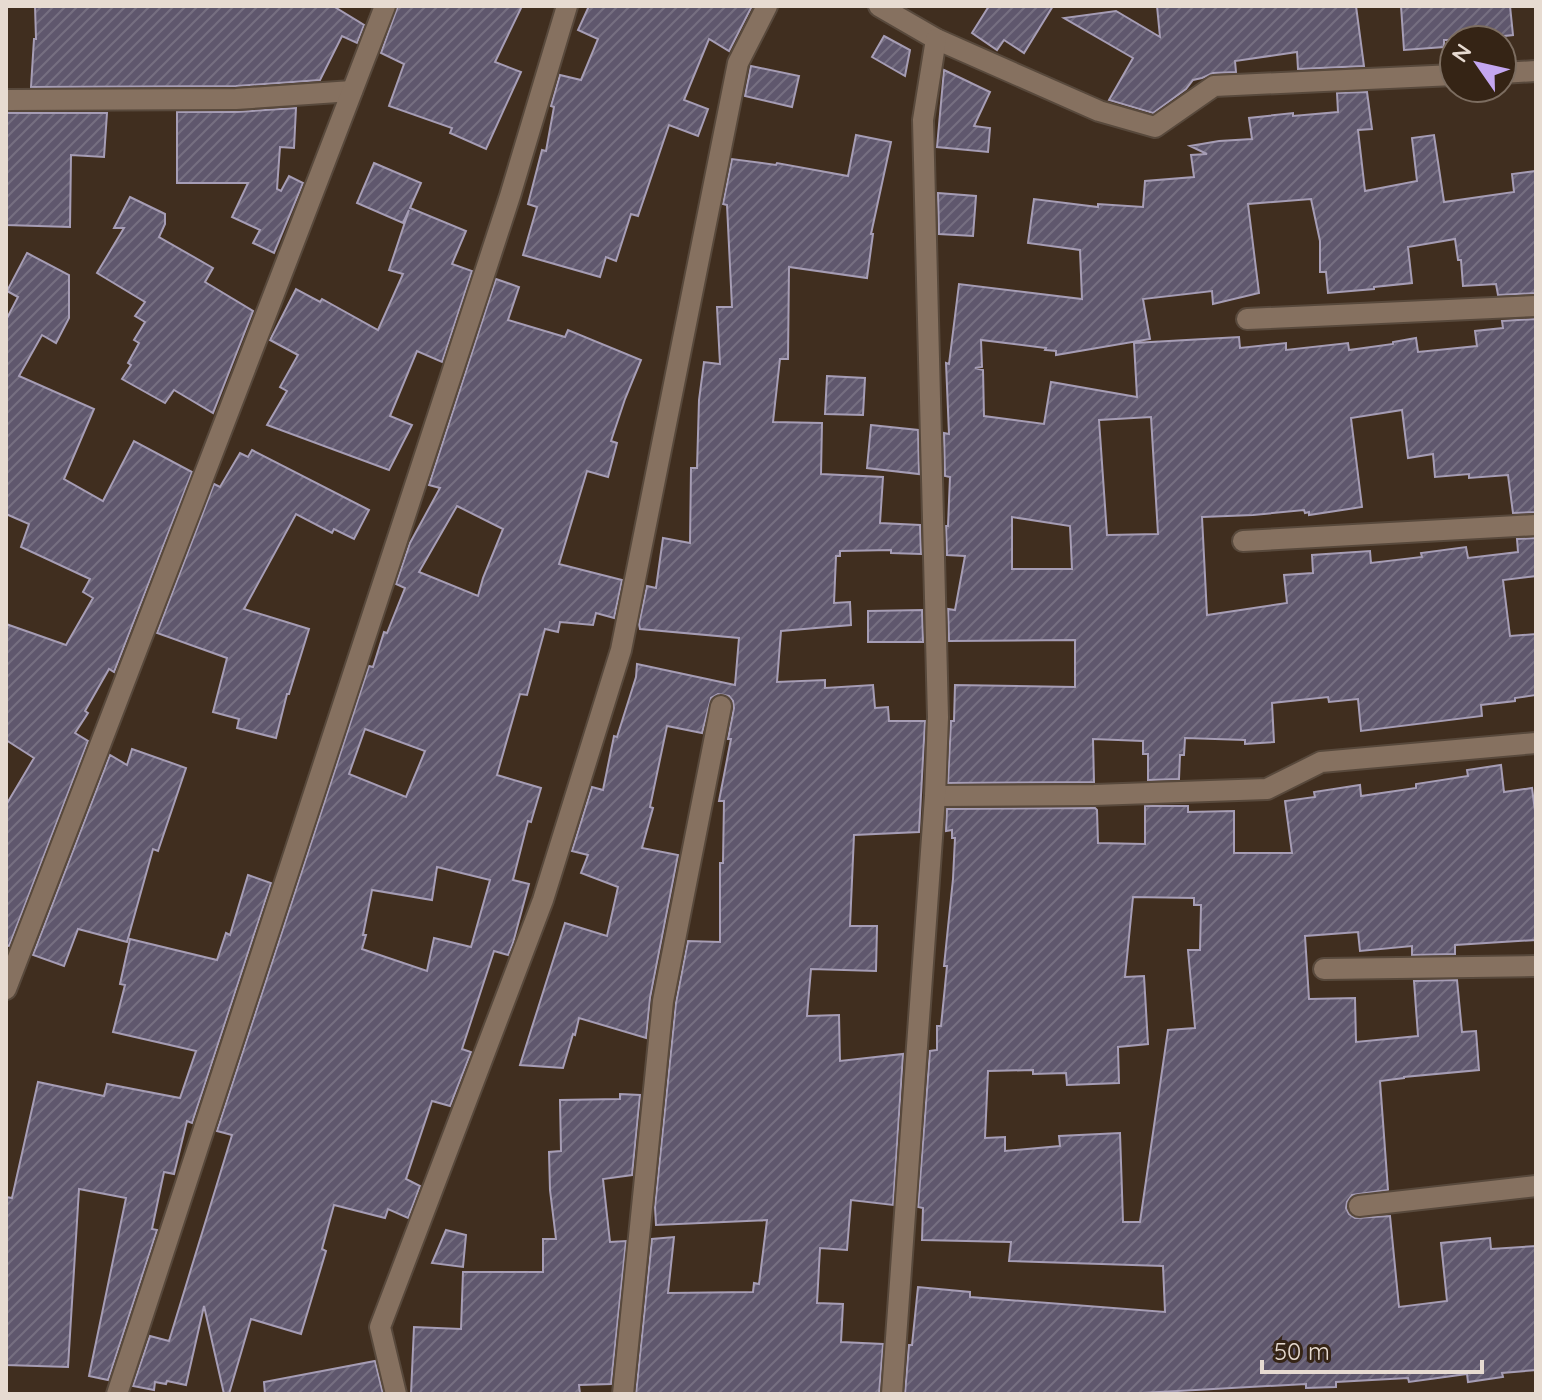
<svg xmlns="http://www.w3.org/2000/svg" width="1542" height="1400" font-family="Quicksand,sans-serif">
  <defs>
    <pattern id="building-hatch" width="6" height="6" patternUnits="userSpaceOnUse" patternTransform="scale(2)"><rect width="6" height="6" fill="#5f576d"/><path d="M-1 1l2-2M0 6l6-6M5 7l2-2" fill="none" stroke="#766f81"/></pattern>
  </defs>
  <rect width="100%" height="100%" fill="#402e1f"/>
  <g fill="url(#building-hatch)" stroke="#a69db5" stroke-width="2" fill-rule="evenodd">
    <polygon points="35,6 333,6 364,25 357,43 342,36 320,80 236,86 31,87 34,39 36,39"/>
    <polygon points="398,6 522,6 495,62 521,72 486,149 450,133 452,128 389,106 404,64 381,53"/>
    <polygon points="589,6 752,6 729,51 709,39 684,100 708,109 698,136 669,125 638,216 631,214 616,261 606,257 600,277 523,255 537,207 528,204 542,150 546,151 554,107 551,106 560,75 581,80 598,39 578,30"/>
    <polygon points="989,6 1053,6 1024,53 1004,40 997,50 972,33"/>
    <polygon points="1157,6 1356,6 1364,66 1298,69 1297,52 1235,61 1236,72 1213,73 1202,78 1193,80 1186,89 1153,113 1109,100 1133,58 1064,18 1116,11 1160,37"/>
    <polygon points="1401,6 1510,6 1513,35 1467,40 1444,40 1444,47 1404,50"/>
    <polygon points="884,36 910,50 905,76 872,57"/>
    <polygon points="751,66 799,76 792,107 745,96"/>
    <polygon points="944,70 990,92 974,126 990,128 988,152 937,147"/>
    <path d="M1367,92l5,37 -14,1 7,61 52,-10 -5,-43 22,-3 10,67 70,-10 -2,-18 24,-3v122l-38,2 -2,-11 -33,2 -2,-26h-3l-3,-21 -47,8 4,36 -38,4v2l-46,4 -2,-21h-6v-31l-9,-42 -63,5 11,89 -46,11 -1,-13 -69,8 7,40 -94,16v-4l-11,-1 1,-2 -65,-8 1,27 -7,1 8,2 1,46 60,8 7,-42 86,15 -3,-54 105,-6 1,11 46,-5v7l62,-7 1,7 44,-6v-2l23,-4 2,14 59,-6 -2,-15 28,-3 -1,-7 34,-2v193l-23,1 -5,-38 -39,3v-4l-34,3 -2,-23 -25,4 -6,-48 -51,8 11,89 -53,8v-3l-4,1 -1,-3 -51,5 -51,2 5,98 80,-12 -3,-28 29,-2 -1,-18 58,-4 1,12 51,-6 -1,-4 45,-6 2,11 50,-6 -1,-13 19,-1v38l-33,4 7,56 26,-2v61l-21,3v3l-34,4 1,11 -121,15 -3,-32 -29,3 -1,-5 -56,6 2,39 -29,2v-4l-60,-2 -1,17h-4l-1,24 -31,1v-26h-5v-13l-50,-2 1,43 -146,1 3,-62h3l1,-36 120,2v-47l-126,1 -1,-32 7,1 10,-54 -18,-1 -1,-29h2l2,-49 -5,-1 -1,-43 5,1 -3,-71 3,1 10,-80 123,15 -2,-49 -52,-7 6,-44 64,8v-3l45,3 2,-26 49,-4 -3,-22 16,-1 -17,-8 29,-5 33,-2 -3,-21 44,-5v3l45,-4 -1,-19zM1151,417l7,117 -51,1 -8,-115zM1012,517l58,9 2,43h-60z"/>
    <polygon points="296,108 294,148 280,147 277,189 281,191 289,176 303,183 274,253 253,243 260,230 232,217 248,183 177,183 177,112 237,112"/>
    <polygon points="6,113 107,113 104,157 71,155 70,227 6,225"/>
    <polygon points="856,135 891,142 871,234 873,234 867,278 789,267 788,359 780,359 773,422 822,423 821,474 883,477 880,523 920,525 921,554 891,553 891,550 840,551 840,556 836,556 834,603 850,602 851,625 781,631 777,682 825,680 825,688 873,685 875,708 888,707 889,721 925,721 919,832 854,835 850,926 877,926 876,971 811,969 807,1016 839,1015 840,1061 903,1054 893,1205 851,1200 847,1250 820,1248 817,1303 843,1304 841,1342 883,1344 879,1394 636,1394 652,1239 674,1237 668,1293 753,1292 754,1283 759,1284 767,1220 656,1225 655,1207 676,1003 688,941 720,942 720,863 723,863 724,801 719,801 731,739 728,739 734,708 733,701 729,696 718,694 711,698 702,733 667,726 650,807 653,808 642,848 678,855 650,998 646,1038 579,1018 575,1035 573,1034 563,1068 520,1065 565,923 607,936 618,887 581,873 588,855 572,851 592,787 603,790 614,736 617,737 636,677 637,664 735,685 739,638 640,629 639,624 647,586 656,588 663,538 690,543 691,468 697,468 699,400 704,362 720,364 717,307 732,307 727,205 723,204 732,159 776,165 777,163 848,176"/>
    <polygon points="374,163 421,183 410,208 466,231 452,264 472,271 442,362 417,351 390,416 412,425 389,470 267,425 287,391 280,387 298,355 270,340 296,289 320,302 322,299 378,330 403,274 389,270 409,210 403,223 357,203"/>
    <polygon points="938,193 976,196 973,236 939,234"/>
    <polygon points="130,197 165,214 165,224 159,237 213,268 205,282 253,311 213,413 174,390 165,403 122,379 131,365 128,363 139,343 134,340 145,322 135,316 145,302 97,273 124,228 114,228"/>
    <polygon points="27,253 69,275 69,318 56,343 42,335 19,376 94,409 64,479 103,501 134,441 192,472 114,672 109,669 85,711 88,713 75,733 88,741 9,946 6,945 6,805 34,758 6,740 6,624 66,645 93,598 83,592 90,579 21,547 29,524 6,514 6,320 18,297 7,291"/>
    <path d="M496,279l23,8 -11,33 57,17 3,-7 73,30 -16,39 -14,42 6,2 -9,34 -21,-6 -28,93 63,16 -8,38 -18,-5 -3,12 -33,-3 -2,10 -13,-3 -18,66 -7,-1 -23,81 44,13 -10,34 -3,-1 -15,59 16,4 -16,59 -5,12 -14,-4 -32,98 9,3 -21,54 -18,-5 -26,78 14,7 -12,32 -20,-9 -3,9 -51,-13 -12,44 4,2 -25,83 -50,-15 -22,75h-5l-20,-88 -18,79 -19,-4 -1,3 -11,-2 -1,8 -21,-4 17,-50 19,5 63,-206 -15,-4 152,-465 4,1 11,-35 3,1 18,-45 -9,-4 14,-41 30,-55 -11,-3zM457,506l46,23 -20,49 -5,18 -59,-24zM365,729l60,22 -19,46 -57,-23zM437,867l53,13 -19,67 -37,-9 -7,33 -65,-22 4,-14h-3l9,-45 60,10z"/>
    <polygon points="827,376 865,378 863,415 825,414"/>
    <polygon points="871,425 918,430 919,474 867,468"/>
    <polygon points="252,450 369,510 354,539 334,529 332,533 296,514 244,609 309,629 289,694 287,694 276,738 237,728 239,719 213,712 227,658 157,633 214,484 220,487 240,453 248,457"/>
    <polygon points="922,610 923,642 868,642 868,611"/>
    <polygon points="132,749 186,768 158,851 153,849 127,942 78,929 64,966 33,955 110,755 127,765"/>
    <path d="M1501,765l3,27 28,-4 4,30v122l-81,5v9l-43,1v-9l-52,5 -2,-19 -53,4 4,63 46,-1 1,44 62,-6 -4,-55 43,-1 5,52 14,-1 3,39 -75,7v1l-24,3 8,109 -36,5 -5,7 -1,6 3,6 6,4 35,-2 9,91 48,-6 -6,-58 49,-5 1,11 45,-3v124l-34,3 1,4 -35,5 -1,-8 -58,8 -1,-4 -72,4v5l-30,1v-4l-182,10h-219l4,-49h3l6,-58 52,5v5l195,15 -2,-46 -154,-5 2,-19 -89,-2 1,-32 -5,-1 12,-156 7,-1v-24h4l6,-60h-3l9,-87 2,-41h-3v-8l-6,1 1,-22 148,-1 2,2 1,33 47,1v-38h43v6l46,-1v42h58l-7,-52 30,-4 -1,-5 46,-7 1,11 55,-8v-4l52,-8 -1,-6zM1133,897l61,1v7h7l-1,45h-12l7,78 -27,2 -28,192h-17l-3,-89 -61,3 1,10 -55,5v-14l-20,1 3,-67 45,-1v4l33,-1 1,12 52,-2 -1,-36 30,-3 -4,-68 -19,1z"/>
    <polygon points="248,875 271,883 192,1123 187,1121 174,1174 164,1172 152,1229 157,1230 108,1380 89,1376 126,1198 79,1189 68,1367 6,1365 6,1197 12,1198 38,1082 104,1096 107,1084 180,1098 196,1051 113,1032 125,985 120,984 130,939 217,960 226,933 230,935"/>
    <polygon points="620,1094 640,1095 632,1175 603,1179 610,1242 626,1241 611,1384 579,1385 580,1394 411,1394 414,1327 461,1329 463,1272 543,1272 543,1239 556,1239 550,1190 549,1152 561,1151 560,1100 620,1099"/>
    <polygon points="446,1230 466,1235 463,1267 432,1263"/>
    <polygon points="375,1361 383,1394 265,1394 264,1382"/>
  </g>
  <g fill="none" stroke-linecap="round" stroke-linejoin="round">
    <g stroke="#58493c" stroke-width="24">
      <g id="minor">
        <polyline points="879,6 936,39 1099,111 1155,127 1214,86 1454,75"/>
        <polyline points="1502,73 1536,71"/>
        <polyline points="6,100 236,99 352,91"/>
        <polyline points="1247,319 1536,306"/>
        <polyline points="1243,541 1536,525"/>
        <polyline points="935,796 1094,795 1267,789 1321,762 1536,743"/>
        <polyline points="1324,969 1536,966"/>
        <polyline points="6,989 385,6"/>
        <polyline points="1359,1206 1536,1186"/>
        <polyline points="117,1394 510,196 567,6"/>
        <polyline points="396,1394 380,1327 543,900 621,650 738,63 767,6"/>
        <polyline points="623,1394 663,1001 721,706"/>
        <polyline points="892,1394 935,796 938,717 923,120 936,39"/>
      </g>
    </g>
    <use href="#minor" stroke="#867160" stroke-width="20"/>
  </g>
  <rect width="1542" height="1400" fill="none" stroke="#e7dbd1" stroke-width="16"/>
  <g transform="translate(1478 64) rotate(304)"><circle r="38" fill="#352415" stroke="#7c6d60" stroke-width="2"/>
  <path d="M0-6L14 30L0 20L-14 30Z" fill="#c4a7f1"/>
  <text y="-12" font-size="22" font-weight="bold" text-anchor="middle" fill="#e7dbd1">N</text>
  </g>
  <path d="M1262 1360v12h220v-12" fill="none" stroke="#e7dbd1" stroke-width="4"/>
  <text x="1274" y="1360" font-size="24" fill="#e7dbd1" stroke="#352415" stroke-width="6" paint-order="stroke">50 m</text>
</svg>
